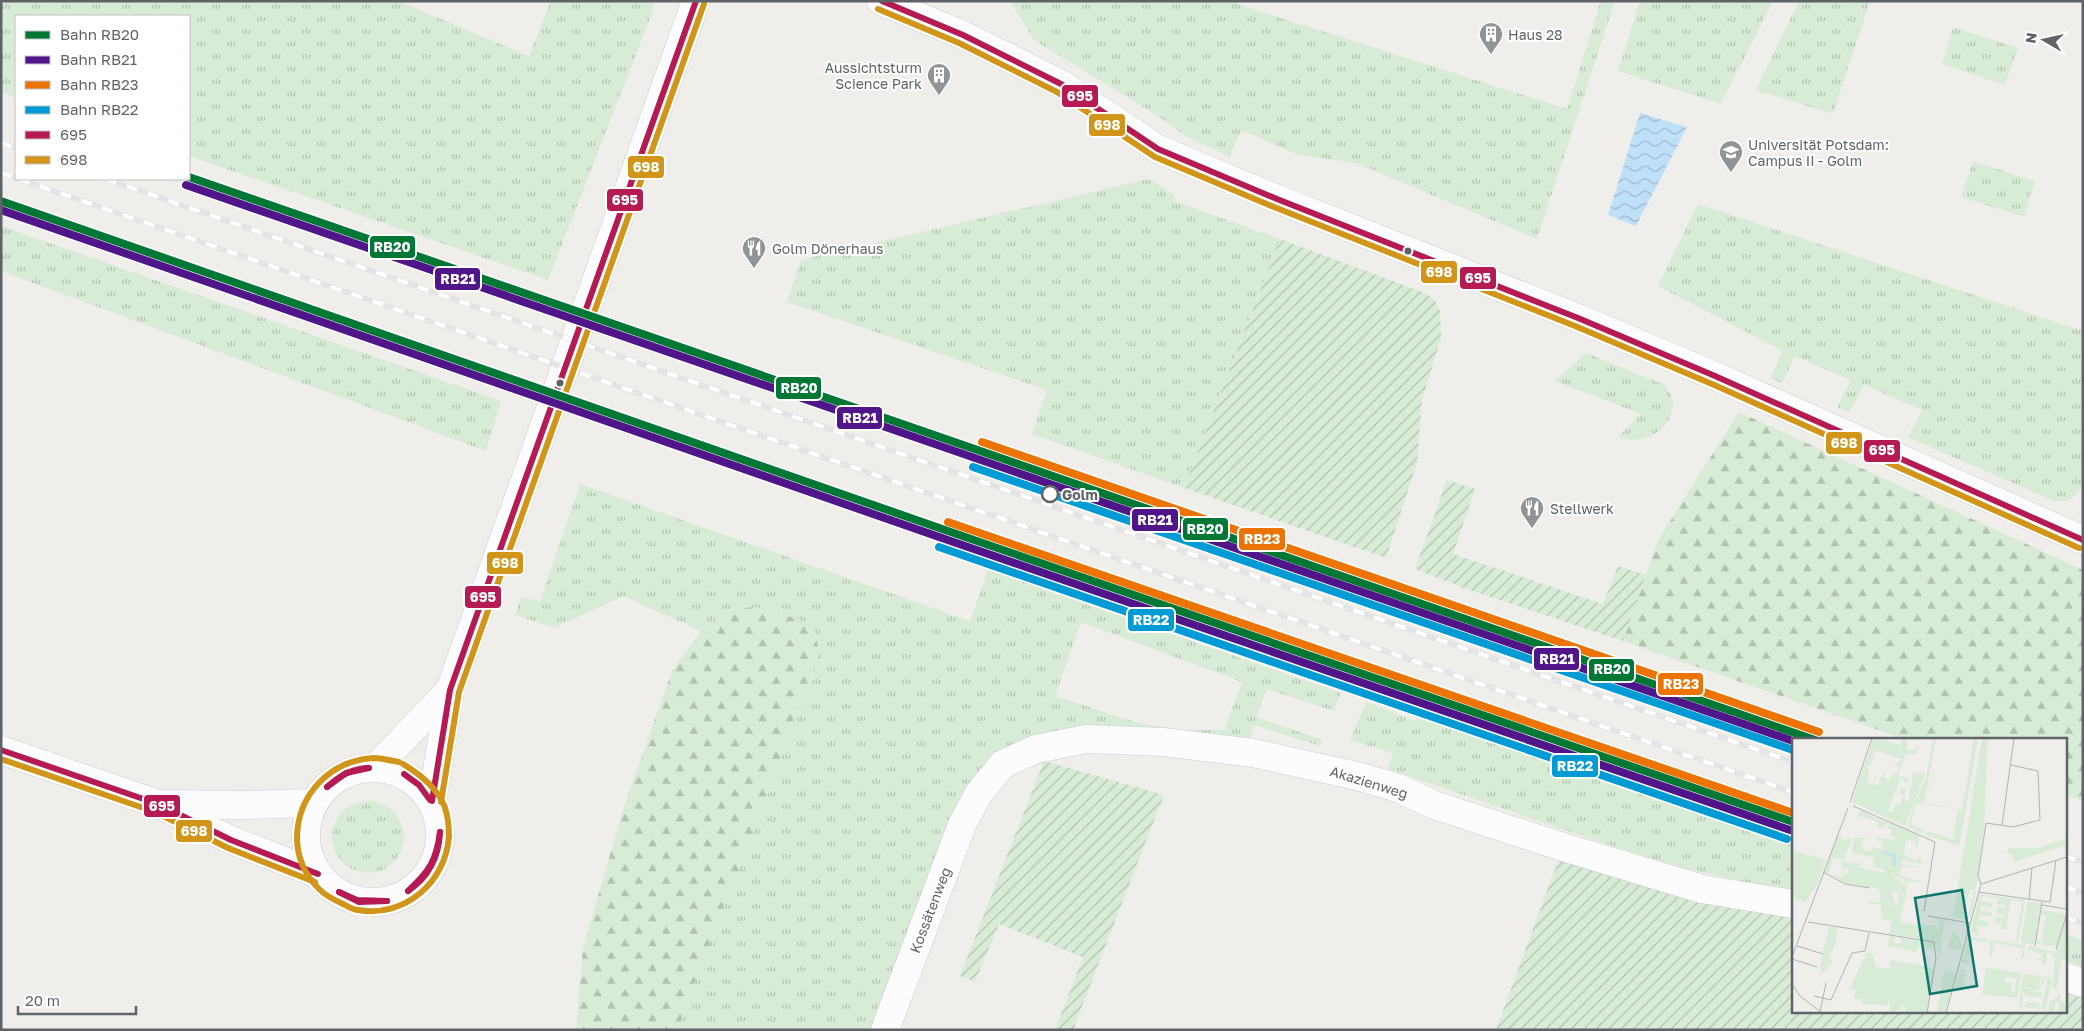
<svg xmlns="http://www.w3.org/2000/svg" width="2084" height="1031" font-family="'Golos Text',sans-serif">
  <defs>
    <pattern id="grass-tufts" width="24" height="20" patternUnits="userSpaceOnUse" patternTransform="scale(1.25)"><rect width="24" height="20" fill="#d8ebd6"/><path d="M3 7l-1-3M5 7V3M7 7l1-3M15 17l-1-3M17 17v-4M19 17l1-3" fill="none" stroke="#b2c2b1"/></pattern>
    <pattern id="forest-firs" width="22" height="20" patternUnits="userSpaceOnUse" patternTransform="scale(1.25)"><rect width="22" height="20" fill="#d8ebd6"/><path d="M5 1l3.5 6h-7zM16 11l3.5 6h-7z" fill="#b2c2b1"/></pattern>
    <pattern id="garden-furrows" width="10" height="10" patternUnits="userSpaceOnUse" patternTransform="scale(1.25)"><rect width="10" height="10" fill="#d8ebd6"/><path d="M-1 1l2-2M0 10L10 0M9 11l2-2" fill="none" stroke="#b2c2b1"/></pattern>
    <pattern id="water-waves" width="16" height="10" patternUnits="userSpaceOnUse" patternTransform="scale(1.25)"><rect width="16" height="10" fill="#bfe0f9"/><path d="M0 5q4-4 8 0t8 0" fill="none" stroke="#9eb9cd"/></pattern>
  </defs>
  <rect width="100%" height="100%" fill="#efeeea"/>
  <g fill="url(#grass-tufts)" fill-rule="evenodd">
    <polygon points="1,1 398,1 529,56 551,1 655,1 651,16 548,280 189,156 189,16 16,16 16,97 1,92"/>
    <polygon points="1010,1 1228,1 1567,109 1601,1 1615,1 1537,239 1356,163 1299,155 1241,130 1230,157 1187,137 1158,116 1034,40"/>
    <polygon points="1640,1 1773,1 1721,104 1618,71"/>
    <polygon points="1799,1 1870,1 1833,114 1756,90"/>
    <polygon points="1953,27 2018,48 2005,85 1942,64"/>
    <polygon points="1973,161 2035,181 2024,217 1961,197"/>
    <polygon points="1149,179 1175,195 1174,201 1280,239 1184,488 1032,434 1047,390 787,302 801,260"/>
    <path d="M1698,204l385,127v153c-6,15 -16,19 -31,16l-144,-63 14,-27 -58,-25 -15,27 -12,-5 14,-27 -56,-24 -13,27 -12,-5 13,-27 -125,-65z"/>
    <polygon points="1,226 501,401 486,451 1,271"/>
    <path d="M1586,353l79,32c20,24 -2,54 -31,55 -5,0 -11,-2 -16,-3l23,-23 -86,-33z"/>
    <path d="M580,484l390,137 18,-51 353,123 -7,18 -67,-22 -11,28 67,23 -3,6 -66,-21 -9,27 -82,-10 -160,22 -118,266h-208l137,-358 -91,-56 -22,15 -78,-35 -68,32 -40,-13 6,-18 19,4zM1081,622l161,60 -18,48h-42l-44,-7 -83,-27z"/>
    <polygon points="1366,702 1415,721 1422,702 1793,836 1793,892 1682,868 1591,839 1388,769 1393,753 1350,740"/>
    <circle cx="368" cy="837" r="36"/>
    <polygon points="2065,934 2083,940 2083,967 2065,960"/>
  </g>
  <g fill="url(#forest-firs)">
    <polygon points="1739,412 2083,570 2083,801 2065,795 2065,740 1907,740 1623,641 1658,540"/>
    <polygon points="756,607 798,619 814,628 819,651 814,672 677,1030 576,1030 583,948 623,810 672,671 701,631 723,616 743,608"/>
  </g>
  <g fill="url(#garden-furrows)">
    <polygon points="1280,239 1425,293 1435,300 1440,311 1441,338 1422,400 1417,463 1386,558 1184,488"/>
    <polygon points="1447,480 1475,489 1453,554 1603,604 1618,566 1646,575 1623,641 1464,588 1415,569"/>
    <polygon points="1044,761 1164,795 1073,1030 1055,1030 1083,957 999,924 975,982 960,976"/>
    <polygon points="1563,847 1793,904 1793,1012 2065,1012 2065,977 2083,983 2083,1030 1496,1030"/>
  </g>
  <polygon fill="url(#water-waves)" points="1640,113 1687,127 1636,226 1608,215"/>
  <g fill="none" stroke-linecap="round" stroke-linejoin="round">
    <g stroke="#cbcccc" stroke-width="29">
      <g id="minor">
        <polyline points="881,1 963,35 1061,84 1158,149 1277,199 1578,318 1715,376 2083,540"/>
        <polyline points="1,750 158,804 231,840 318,874"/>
        <polyline points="376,767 450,690"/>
        <circle cx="373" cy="835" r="67"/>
        <polyline points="432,801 450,690 696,1"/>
        <polyline points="165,804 244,805 313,803"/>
        <polyline points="2065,977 2083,983"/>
        <polyline points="885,1030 962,825 979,793 1003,764 1036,749 1086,739 1163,742 1253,753 1357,776 1398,788 1434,805 1563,847 1702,889 1793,904"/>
      </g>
    </g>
    <use href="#minor" stroke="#fdfcfc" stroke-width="28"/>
    <g stroke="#e4e4e4" stroke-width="5.5">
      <g id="rail">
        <polyline points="1,143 16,148"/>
        <polyline points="1,173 16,178"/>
        <polyline points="19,179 1793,792"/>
        <polyline points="106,179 1793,762"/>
        <polyline points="2065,856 2083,862"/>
        <polyline points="2065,887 2083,893"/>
        <polyline points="2065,917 2083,924"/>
      </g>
    </g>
    <use href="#rail" stroke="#fff" stroke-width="4" stroke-dasharray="11" stroke-linecap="butt"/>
    <g stroke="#fff" stroke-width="10">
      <g id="bus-1">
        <polyline points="882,1 963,35 1061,84 1158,149 1277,199 1578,318 1715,376 2083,540"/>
        <polyline points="1,750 158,804 231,840 318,874"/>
        <polyline points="404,774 419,785 430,800"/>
        <path d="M327,787c12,-11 25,-19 42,-19"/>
        <polyline points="327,787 346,773 369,768"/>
        <polyline points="432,801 450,690 696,1"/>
        <path d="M408,891c21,-20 28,-29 32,-59"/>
        <path d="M408,891c21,-14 31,-34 32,-59"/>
        <polyline points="339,892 357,900 387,901"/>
        <polyline points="339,892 359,902 387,901"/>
      </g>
    </g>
    <g stroke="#fff" stroke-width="10">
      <g id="bus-2">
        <polyline points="878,9 959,43 1057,92 1155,157 1274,207 1575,326 1712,384 2079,548"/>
        <polyline points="1,759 155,812 228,848 315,882"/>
        <path d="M399,762c-8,-1 -17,-4 -26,-4 -43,3 -75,36 -76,79 0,20 8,38 22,52 6,6 13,10 22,14 5,2 11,7 17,7 47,8 88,-28 91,-74 0,-11 -2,-27 -8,-37 -10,-16 -22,-25 -38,-35"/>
        <polyline points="441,802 459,692 704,4"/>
      </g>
    </g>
    <use href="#bus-1" stroke="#b51b52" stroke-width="6"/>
    <use href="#bus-2" stroke="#d1951a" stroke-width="6"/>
    <g stroke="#fff" stroke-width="11">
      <g id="rail-1">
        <polyline points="189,177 1815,740"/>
        <polyline points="1,201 945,530 1793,822"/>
      </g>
    </g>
    <g stroke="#fff" stroke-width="11">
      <g id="rail-2">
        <polyline points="186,185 1793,741"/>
        <polyline points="1,210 942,538 1790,830"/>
      </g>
    </g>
    <g stroke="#fff" stroke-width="11">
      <g id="rail-3">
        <polyline points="982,442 1819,732"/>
        <polyline points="948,522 1793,813"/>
      </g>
    </g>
    <g stroke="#fff" stroke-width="11">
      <g id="rail-4">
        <polyline points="973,467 1793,750"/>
        <polyline points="939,547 1787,839"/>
      </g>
    </g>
    <use href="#rail-1" stroke="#007734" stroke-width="8"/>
    <use href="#rail-2" stroke="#501689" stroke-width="8"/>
    <use href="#rail-3" stroke="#eb7405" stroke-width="8"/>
    <use href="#rail-4" stroke="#009bd5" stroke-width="8"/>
  </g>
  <defs>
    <g id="building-pin" transform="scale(1.25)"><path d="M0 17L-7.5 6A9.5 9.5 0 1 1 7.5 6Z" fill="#919496" stroke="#fff"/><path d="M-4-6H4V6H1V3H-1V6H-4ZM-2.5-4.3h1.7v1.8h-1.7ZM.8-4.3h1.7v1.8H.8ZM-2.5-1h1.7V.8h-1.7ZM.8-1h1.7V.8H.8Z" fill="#fff"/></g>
    <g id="university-pin" transform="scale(1.25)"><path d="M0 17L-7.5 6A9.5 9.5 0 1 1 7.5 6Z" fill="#919496" stroke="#fff"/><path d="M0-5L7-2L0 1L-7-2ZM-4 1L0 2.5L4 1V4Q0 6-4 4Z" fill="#fff"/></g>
    <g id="restaurant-pin" transform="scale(1.25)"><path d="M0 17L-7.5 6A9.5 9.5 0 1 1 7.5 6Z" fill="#919496" stroke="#fff"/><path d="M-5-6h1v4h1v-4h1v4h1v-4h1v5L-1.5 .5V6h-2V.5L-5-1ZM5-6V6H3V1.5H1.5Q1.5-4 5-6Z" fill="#fff"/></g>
  </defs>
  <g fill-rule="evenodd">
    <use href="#building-pin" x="1491" y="34"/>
    <use href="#building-pin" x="939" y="75"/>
    <use href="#university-pin" x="1731" y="152"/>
    <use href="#restaurant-pin" x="754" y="248"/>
    <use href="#restaurant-pin" x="1532" y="508"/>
  </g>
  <g fill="#5f6368" stroke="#fff" stroke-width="2">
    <circle cx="1408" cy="251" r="4.5"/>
    <circle cx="560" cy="383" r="4.5"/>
  </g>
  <circle fill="#fff" stroke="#5f6368" stroke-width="2.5" cx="1050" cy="494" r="8"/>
  <g text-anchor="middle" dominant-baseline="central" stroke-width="4" stroke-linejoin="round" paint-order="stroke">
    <g font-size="14" fill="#5f6368" stroke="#fff" text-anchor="start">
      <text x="1508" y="34">Haus 28</text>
      <text x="922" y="67" text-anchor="end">Aussichtsturm<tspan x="922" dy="16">Science Park</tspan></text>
      <text x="1748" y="144">Universität Potsdam:<tspan x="1748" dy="16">Campus II - Golm</tspan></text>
      <text x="772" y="248">Golm Dönerhaus</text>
      <text x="1550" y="508">Stellwerk</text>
    </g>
    <g font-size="14" font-weight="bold" fill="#5f6368" stroke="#fff" text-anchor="start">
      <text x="1062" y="494">Golm</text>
    </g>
    <g font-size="14" fill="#5f6368" stroke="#fff">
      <text transform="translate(1369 782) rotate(17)">Akazienweg</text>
      <text transform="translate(930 910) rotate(-69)">Kossätenweg</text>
    </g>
  </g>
  <g transform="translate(1792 738)">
    <rect width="275" height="275" fill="#efeeea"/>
    <path d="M81,0l28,7 1,-7h5v12h8l4,-7 -3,12 -6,-2 -5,3 -7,19 10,3 -1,6 -6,-7 -13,34 4,2 4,-9 4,1 4,-10 -5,-2 2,-5 5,1 -2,12h5l4,-29 12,2 -20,52 -53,-24zM83,12l27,9 -8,7 5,1v4l-9,6 1,10 -9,7 -2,-13 -1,4 -5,-1 2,-13 -3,13 -6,-1 2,-13 -3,-4 4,1zM141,0h3l-9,49h3l5,-23 -4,24h-5l-2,15 38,7 12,-72h4l-31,178 12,-70 -34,-11 3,-4 25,8 5,-29 -42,-7 -5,22 13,6 -1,3 -15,-8 6,-22 12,-25zM190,0h6l-4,88 -7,57 -2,7 -5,-1 -6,26 4,1 6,-25h2l-5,26 -5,3 -13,-3zM69,73l26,12 -2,4h-7v-5l-20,-6zM97,84l31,13 -3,13 -3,-1 3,-5 -11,-3 -2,16 13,6 3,-5 2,8 -20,-4v4l14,3 -1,6v-5l-5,-1 -1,7 1,-7 -4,-1 -1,8 1,-8h-4l-3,9 28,9 -19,-3 -1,5 -4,-8 -7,-1 1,-4 -7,12 6,-7 11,9 -7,35 40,7 -3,-11 7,2 -4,37 -4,-12 -22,-8 -25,-3 3,-13 -11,-2v-14l-13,-2 2,-9 -1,7 11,1v-11l-3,-2 10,1 -42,-7 -15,-9 13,4 1,-5 -13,-2 17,3 1,-5 -17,-3 10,1v-4l-8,-2 29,3 -7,3 29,6 -1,-4 -10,-2 -1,-10 -21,-4v-3l2,-12h13l-8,4 6,9h7v-4l9,2 2,-8 -6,-1 -2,-3 19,3 2,-3 -6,-1 2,-6 -5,-2zM105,149l7,9 -5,15 -10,-3v-15zM45,97l5,1 -1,3h11l-8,20 10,3 -21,-4 -5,16 -3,-2zM275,100v7l-54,17v-7l-6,-1 1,-6h28zM0,112l34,10 -9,25 -12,17 -13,-4zM187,156l46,6 -7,41h-7l5,-1 6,-38 -11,-2 -5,30 -7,-1 4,-5 -9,-1 2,-6 8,1v-3l-9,-3 3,-5 7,2 1,-4 -10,-1 3,-6 -17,-2 -1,5 11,1 1,6 -12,-2 -1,5 11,1 1,5 -13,-2v5l9,1 -1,6 -10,-1 3,10 -9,-4zM235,164l14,1v3l-11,-3 -5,40 9,2 -13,-3zM37,189l8,1 -1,14 -7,16 4,2 -1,3 -10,11 -2,-7zM162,191l8,15 -2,7 -12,-3zM179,199l16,2 -1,3 -14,-2 -3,23 14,3 -21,-3 6,-25zM198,202l35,5 -1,12 -2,1h-2l4,-10 -30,-5 -2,14 -3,-1zM237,208l26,6 -1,7 -2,-5 -5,-1v11h-5v-4l-7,-1 1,-2 6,2v-4l-12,-5 -4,9zM194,230h3l-1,9 2,-9 17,3 -1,4 1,-4 14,2v6l-15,-2 -1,5 5,1 2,-4 -1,12 3,1 2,-13 4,1 -3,18 -35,-4zM169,231l4,1 -2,21 -9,-2zM251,238l8,2 1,1 -6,31 -5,-1 7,-31h-3l-5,13zM229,248l21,7 -1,5 -14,-2 -3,-4 -4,2 3,1 -1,10h4v-3l13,1 1,6 -21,-3zM266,255l3,1 -1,7 7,2 -1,10h-8l2,-10 -4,-1 -2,11h-6l2,-12 7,-3z" fill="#d8ebd6" fill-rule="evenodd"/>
    <path d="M93,35l-1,4 8,5v13l-4,4 -5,-3 -3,-9v-9zM104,149l8,11 -2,12 -10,3 -4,-18 3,-4 5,16 4,-14 -9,-3zM275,175v46l-6,1 -4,30 -5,-2 4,-39zM126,186l18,2 3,6 -21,-4zM152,232l12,3 -11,40h-8z" fill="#d8ebd6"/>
    <path d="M232,236l17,2 -2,15 -18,-6z" fill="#d8ebd6"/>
    <path d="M238,164l11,2 -1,7 -7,1 6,1 -1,11h-8l7,2 -1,11h-7l7,1 -1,7 -10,-2zM250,172l23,4 2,-3 -11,35 -19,-2v-5l4,4 5,-27 -5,-2zM98,198h6l-4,6 4,1h7l-4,-6 20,4 1,5 6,1 -2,-5 11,2 -1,6 -16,-4 -2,6 -28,-6zM75,214l5,1 4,14 14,2 1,-9 43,8 -8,45h-20l-1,-8 -5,2 4,6h-4v-5l-6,5 -4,-2 -1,-12 -2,6h-24l-2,-6 -8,-1 3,-8 -6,-2z" fill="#d8ebd6"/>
    <path fill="none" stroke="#bfe0f9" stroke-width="2.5" d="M91,114l11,4 1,10"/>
    <path fill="none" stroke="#b1b2b2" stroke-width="1" d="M58,64l22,-64M61,68l82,36 -11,69M210,87l12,-87M31,134l22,12 25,4M189,146l-3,-8 8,-53 27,4 27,-7 -2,-49 -27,-6M186,154l72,10 6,-42M237,162l3,-32M250,167l25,4M136,178l42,7M16,184l126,20 2,16 -9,55M5,208l26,8M243,208l7,-44M264,211l11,-36M0,219l56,-149M0,221l25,8M0,246l8,12 22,17M22,258l17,4 21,-47 13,-2 4,-18M28,274l6,-29M154,275l35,-129 86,-27"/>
    <path fill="#0f766e" fill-opacity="0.15" stroke="#0f766e" stroke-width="2.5" d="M170,152l15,96 -47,8 -15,-96z"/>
    <rect width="275" height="275" fill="none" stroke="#5f6368" stroke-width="2.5"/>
  </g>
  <g stroke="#fff" stroke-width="2">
    <rect x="1061" y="84" width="38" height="24" rx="5" fill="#b51b52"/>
    <rect x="1088" y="113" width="38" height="24" rx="5" fill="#d1951a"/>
    <rect x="627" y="155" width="38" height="24" rx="5" fill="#d1951a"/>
    <rect x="606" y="188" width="38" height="24" rx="5" fill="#b51b52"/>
    <rect x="369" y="235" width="47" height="24" rx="5" fill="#007734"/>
    <rect x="1420" y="260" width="38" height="24" rx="5" fill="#d1951a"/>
    <rect x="1459" y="266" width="38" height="24" rx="5" fill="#b51b52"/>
    <rect x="434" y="267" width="47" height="24" rx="5" fill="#501689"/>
    <rect x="775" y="376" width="47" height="24" rx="5" fill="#007734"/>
    <rect x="836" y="406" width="47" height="24" rx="5" fill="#501689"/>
    <rect x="1825" y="431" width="38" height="24" rx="5" fill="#d1951a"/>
    <rect x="1863" y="439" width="38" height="24" rx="5" fill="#b51b52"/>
    <rect x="1131" y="508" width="48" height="24" rx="5" fill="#501689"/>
    <rect x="1182" y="517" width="47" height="24" rx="5" fill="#007734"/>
    <rect x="1238" y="527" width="48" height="24" rx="5" fill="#eb7405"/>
    <rect x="486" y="551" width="38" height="24" rx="5" fill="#d1951a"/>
    <rect x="464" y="585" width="38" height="24" rx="5" fill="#b51b52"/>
    <rect x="1127" y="608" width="48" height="24" rx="5" fill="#009bd5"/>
    <rect x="1533" y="647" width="47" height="24" rx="5" fill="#501689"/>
    <rect x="1588" y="658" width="47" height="24" rx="5" fill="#007734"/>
    <rect x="1657" y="672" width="47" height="24" rx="5" fill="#eb7405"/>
    <rect x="1551" y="754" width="48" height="24" rx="5" fill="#009bd5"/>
    <rect x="143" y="794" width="38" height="24" rx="5" fill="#b51b52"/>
    <rect x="175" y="819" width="38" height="24" rx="5" fill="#d1951a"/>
  </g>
  <g font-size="14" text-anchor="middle" font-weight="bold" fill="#fff">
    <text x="1080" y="101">695</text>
    <text x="1107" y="130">698</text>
    <text x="646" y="172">698</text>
    <text x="625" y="205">695</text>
    <text x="392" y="252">RB20</text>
    <text x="1439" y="277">698</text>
    <text x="1478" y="283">695</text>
    <text x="458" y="284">RB21</text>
    <text x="799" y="393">RB20</text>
    <text x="860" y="423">RB21</text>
    <text x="1844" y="448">698</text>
    <text x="1882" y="455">695</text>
    <text x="1155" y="525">RB21</text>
    <text x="1205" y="534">RB20</text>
    <text x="1262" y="544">RB23</text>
    <text x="505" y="568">698</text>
    <text x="483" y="602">695</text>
    <text x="1151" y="625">RB22</text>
    <text x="1557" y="664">RB21</text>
    <text x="1612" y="674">RB20</text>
    <text x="1681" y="689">RB23</text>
    <text x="1575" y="771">RB22</text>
    <text x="162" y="811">695</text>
    <text x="194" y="836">698</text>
  </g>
  <rect width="2084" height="1031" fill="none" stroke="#5f6368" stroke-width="5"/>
  <rect x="15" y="15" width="175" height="165" fill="#ffffff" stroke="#bfc1c3"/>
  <rect x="25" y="31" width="25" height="8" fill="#007734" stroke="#bfc1c3"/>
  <text x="60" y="40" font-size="15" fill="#5f6368">Bahn RB20</text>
  <rect x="25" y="56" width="25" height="8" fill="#501689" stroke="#bfc1c3"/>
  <text x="60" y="65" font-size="15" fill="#5f6368">Bahn RB21</text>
  <rect x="25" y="81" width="25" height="8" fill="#eb7405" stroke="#bfc1c3"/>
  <text x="60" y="90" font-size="15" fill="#5f6368">Bahn RB23</text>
  <rect x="25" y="106" width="25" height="8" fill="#009bd5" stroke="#bfc1c3"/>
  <text x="60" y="115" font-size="15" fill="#5f6368">Bahn RB22</text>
  <rect x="25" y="131" width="25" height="8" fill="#b51b52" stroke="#bfc1c3"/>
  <text x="60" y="140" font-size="15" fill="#5f6368">695</text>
  <rect x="25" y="156" width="25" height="8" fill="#d1951a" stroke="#bfc1c3"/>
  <text x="60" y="165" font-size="15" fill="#5f6368">698</text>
  <g transform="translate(2044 40) rotate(279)" stroke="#ffffff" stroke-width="4" paint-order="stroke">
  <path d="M0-4L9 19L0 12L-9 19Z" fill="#5f6368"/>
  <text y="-8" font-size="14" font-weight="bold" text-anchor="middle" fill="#5f6368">N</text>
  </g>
  <path d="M18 1006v8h118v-8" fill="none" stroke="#5f6368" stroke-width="2.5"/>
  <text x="25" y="1006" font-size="15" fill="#5f6368" stroke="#ffffff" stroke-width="4" paint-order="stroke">20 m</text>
</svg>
